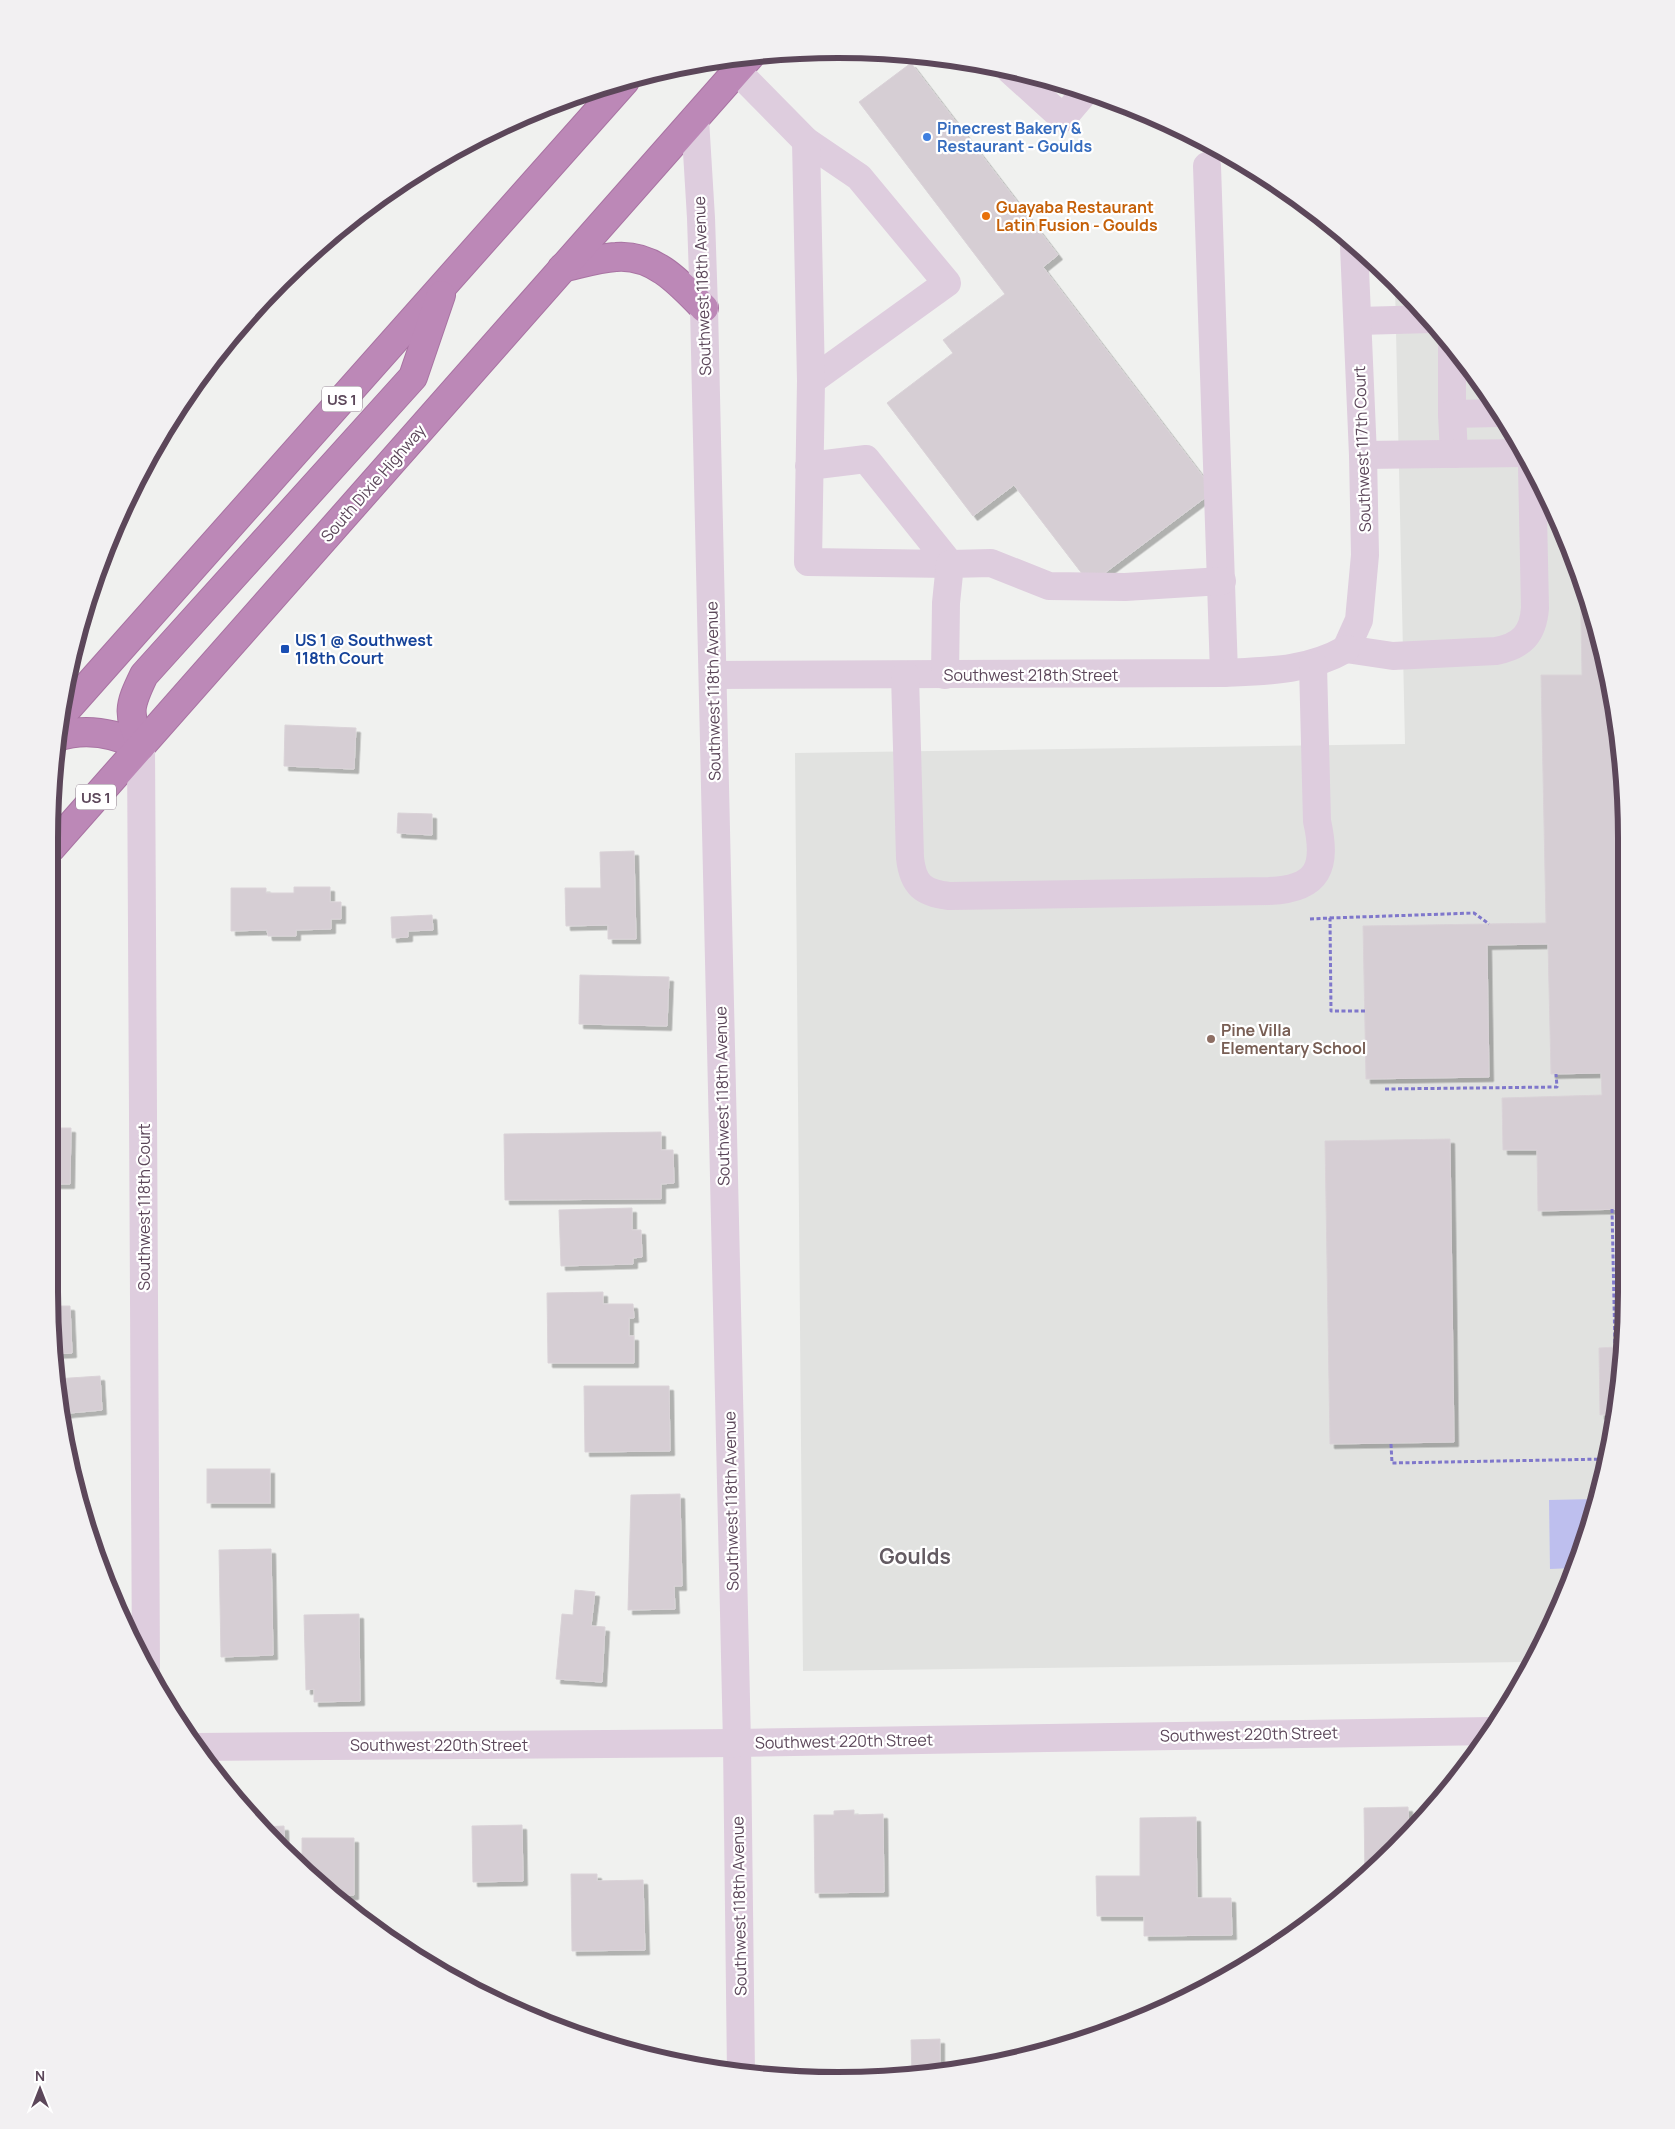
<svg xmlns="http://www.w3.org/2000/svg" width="1675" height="2129" font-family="Manrope,sans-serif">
  <defs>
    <filter id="shadow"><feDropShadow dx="4.5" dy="4.5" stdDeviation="0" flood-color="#0004"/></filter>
  </defs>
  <rect width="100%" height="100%" fill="#f0f1ef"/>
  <polygon fill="#e1e2e0" points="1395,285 1431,318 1521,443 1584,584 1611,684 1625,786 1626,1292 1611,1445 1566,1594 1530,1662 803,1671 795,753 1405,744"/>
  <polygon fill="#bebfee" points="1595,1499 1574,1568 1550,1569 1549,1500"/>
  <g fill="#d6ced4" stroke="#dad3d8" filter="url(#shadow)">
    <polygon points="911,63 1058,255 1043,267 1214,491 1090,584 1014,485 973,516 887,403 953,353 943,340 1005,294 859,102"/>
    <polygon points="1580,574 1584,584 1611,684 1625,786 1625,954 1622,954 1625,1029 1626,1209 1538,1211 1537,1150 1503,1150 1502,1098 1602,1095 1601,1073 1551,1074 1548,944 1487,945 1489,1077 1366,1079 1363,926 1546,923 1541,675 1582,675"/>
    <polygon points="285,725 356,728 354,769 284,766"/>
    <polygon points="398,813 432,814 432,835 397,833"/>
    <polygon points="634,851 636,939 608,939 608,925 566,926 565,888 601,888 600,852"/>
    <polygon points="294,887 330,887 330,902 341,902 341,919 331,919 331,929 296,930 296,936 268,936 267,930 231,931 231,888 266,888 266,893 294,893"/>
    <polygon points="432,915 433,930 408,931 408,937 392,938 391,917"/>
    <polygon points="580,975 669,977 667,1026 579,1024"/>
    <polygon points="53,1128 71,1128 70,1184 54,1184"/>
    <polygon points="661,1132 661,1150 673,1150 674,1183 661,1184 661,1199 505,1200 504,1134"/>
    <polygon points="1450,1139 1454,1442 1330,1444 1325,1141"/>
    <polygon points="632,1208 632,1230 641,1230 642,1257 633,1258 633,1264 561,1266 559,1210"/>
    <polygon points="603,1292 603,1304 633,1304 634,1318 629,1318 629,1336 634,1336 634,1363 548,1363 547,1293"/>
    <polygon points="55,1306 70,1306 72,1353 55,1354"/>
    <polygon points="1615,1347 1621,1347 1614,1414 1600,1415 1599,1348"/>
    <polygon points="100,1376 102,1410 59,1414 55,1394 55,1379"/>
    <polygon points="584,1386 669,1386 670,1451 585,1452"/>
    <rect x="207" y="1469" width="63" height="34"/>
    <polygon points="680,1494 682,1586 674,1586 675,1609 628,1610 631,1495"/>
    <polygon points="271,1549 273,1655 221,1657 219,1550"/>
    <polygon points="575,1590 595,1592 591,1626 605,1627 602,1682 556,1679 562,1614 573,1615"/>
    <polygon points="359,1614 360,1701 314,1702 314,1689 306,1690 304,1615"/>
    <polygon points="1408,1807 1409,1833 1365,1877 1364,1808"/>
    <polygon points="854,1810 854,1815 883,1814 884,1892 815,1893 814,1815 834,1815 834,1811"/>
    <polygon points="1196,1817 1197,1898 1231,1898 1232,1935 1144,1936 1144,1916 1097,1916 1096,1876 1140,1876 1140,1818"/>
    <polygon points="522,1825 523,1881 473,1882 472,1826"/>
    <polygon points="284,1826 285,1853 260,1827"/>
    <polygon points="302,1838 354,1838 354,1895 339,1896 339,1901 302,1869"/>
    <polygon points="571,1874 597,1874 597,1881 643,1880 645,1950 572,1951"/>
    <polygon points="940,2039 940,2073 912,2075 911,2040"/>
  </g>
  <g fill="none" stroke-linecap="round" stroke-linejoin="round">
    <g stroke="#a873a2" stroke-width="30">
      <g id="highway">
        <path d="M562,268c18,-4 36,-10 54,-11 38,-3 64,26 88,51"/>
        <polyline points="59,718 625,81"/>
        <path d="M57,737c29,-10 57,-4 84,9"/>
        <path d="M141,746c-13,-34 -13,-38 3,-71l269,-298 28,-82"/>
        <polyline points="51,848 751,55"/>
      </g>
    </g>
    <g stroke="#7f77cb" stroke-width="3" stroke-dasharray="4 2.5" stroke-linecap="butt">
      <polyline points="1330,918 1474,913 1489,924"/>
      <polyline points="1310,919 1330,918 1331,1011 1365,1011"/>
      <polyline points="1385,1089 1557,1087 1556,1074"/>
      <polyline points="1612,1209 1615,1347"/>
      <polyline points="1391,1444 1392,1463 1607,1459"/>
    </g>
    <g stroke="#decdde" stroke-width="28">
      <polyline points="1010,70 1063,118 1085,92"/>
      <polyline points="737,71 806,141 859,177 947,283 811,381"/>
      <polyline points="695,119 701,218 704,308 737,1743 741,2074"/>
      <polyline points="806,141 811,381 808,562 950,564 866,459 809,466"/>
      <polyline points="1207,166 1224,673"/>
      <polyline points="1358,321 1432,319"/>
      <polyline points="1452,348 1452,414"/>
      <polyline points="1454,454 1452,414 1499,413"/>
      <polyline points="1363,455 1525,453"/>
      <polyline points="1346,649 1359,620 1365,555 1363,455 1354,246"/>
      <path d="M1346,649l47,7 103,-5c26,-5 37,-17 39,-43l-3,-141"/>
      <path d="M713,675l511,-2c43,-2 84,-2 122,-24"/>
      <path d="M905,675l5,183c3,27 13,35 39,38l320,-5c51,-2 58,-25 48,-70l-4,-156"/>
      <polyline points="945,675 946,603 950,564 991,563 1049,586 1125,587 1222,581"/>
      <polyline points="141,746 146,1668"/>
      <polyline points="195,1747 737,1743 1493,1731"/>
    </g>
    <use href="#highway" stroke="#bc88b7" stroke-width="28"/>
  </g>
  <circle fill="#3f7fe0" stroke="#fff" stroke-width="2" cx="927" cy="137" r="5"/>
  <circle fill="#e8710a" stroke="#fff" stroke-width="2" cx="986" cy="216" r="5"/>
  <rect fill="#1a4fb4" stroke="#fff" stroke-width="2" x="280" y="644" width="10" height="10" rx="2.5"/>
  <circle fill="#8d6e63" stroke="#fff" stroke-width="2" cx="1211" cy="1039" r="5"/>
  <g text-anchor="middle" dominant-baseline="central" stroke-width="4.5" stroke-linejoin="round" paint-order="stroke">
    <g fill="#fff" stroke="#8d7e8c" stroke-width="1">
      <rect x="322" y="386.5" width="40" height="25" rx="4"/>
      <rect x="76" y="784.5" width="40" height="25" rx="4"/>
    </g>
    <g font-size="15" font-weight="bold" fill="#5c475a">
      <text x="342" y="399">US 1</text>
      <text x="96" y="797">US 1</text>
    </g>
    <g font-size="16" font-weight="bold" fill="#366cbe" stroke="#fff" text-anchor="start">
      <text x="937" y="128">Pinecrest Bakery &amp;<tspan x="937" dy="18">Restaurant - Goulds</tspan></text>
    </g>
    <g font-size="16" font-weight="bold" fill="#c56008" stroke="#fff" text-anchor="start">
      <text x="996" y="207">Guayaba Restaurant<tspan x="996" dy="18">Latin Fusion - Goulds</tspan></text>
    </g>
    <g font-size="16" fill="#5c475a" stroke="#fff">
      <text transform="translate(702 286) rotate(-92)">Southwest 118th Avenue</text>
      <text transform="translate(1362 449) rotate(-92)">Southwest 117th Court</text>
      <text transform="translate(373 483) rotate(-49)">South Dixie Highway</text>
      <text x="1031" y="675">Southwest 218th Street</text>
      <text transform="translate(713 691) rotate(-91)">Southwest 118th Avenue</text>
      <text transform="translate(722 1096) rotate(-91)">Southwest 118th Avenue</text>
      <text transform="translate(144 1207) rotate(-90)">Southwest 118th Court</text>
      <text transform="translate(731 1501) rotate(-91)">Southwest 118th Avenue</text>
      <text transform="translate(1249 1734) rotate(-1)">Southwest 220th Street</text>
      <text transform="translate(844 1741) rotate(-1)">Southwest 220th Street</text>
      <text x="439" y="1745">Southwest 220th Street</text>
      <text transform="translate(739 1906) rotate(-91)">Southwest 118th Avenue</text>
    </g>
    <g font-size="16" font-weight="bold" fill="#164399" stroke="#fff" text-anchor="start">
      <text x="295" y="640">US 1 @ Southwest<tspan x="295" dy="18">118th Court</tspan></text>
    </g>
    <g font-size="16" font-weight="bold" fill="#785e54" stroke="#fff" text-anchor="start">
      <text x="1221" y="1030">Pine Villa<tspan x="1221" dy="18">Elementary School</tspan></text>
    </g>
    <g font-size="21" font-weight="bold" fill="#635b62" stroke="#fff">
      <text x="915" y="1556">Goulds</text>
    </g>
  </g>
  <path d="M0 0H1675V2129H0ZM838 58H838A780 780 0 0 1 1618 838V1292A780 780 0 0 1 838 2072H838A780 780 0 0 1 58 1292V838A780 780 0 0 1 838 58Z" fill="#f2f0f2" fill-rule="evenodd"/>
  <path fill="none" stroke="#5c475a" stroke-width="6" d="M838 58H838A780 780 0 0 1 1618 838V1292A780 780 0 0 1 838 2072H838A780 780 0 0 1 58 1292V838A780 780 0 0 1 838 58Z"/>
  <g transform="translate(40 2089)" stroke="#ffffff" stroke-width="4" paint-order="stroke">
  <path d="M0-4L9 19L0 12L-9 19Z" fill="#5c475a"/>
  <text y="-8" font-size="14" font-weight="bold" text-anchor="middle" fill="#5c475a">N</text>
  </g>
</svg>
